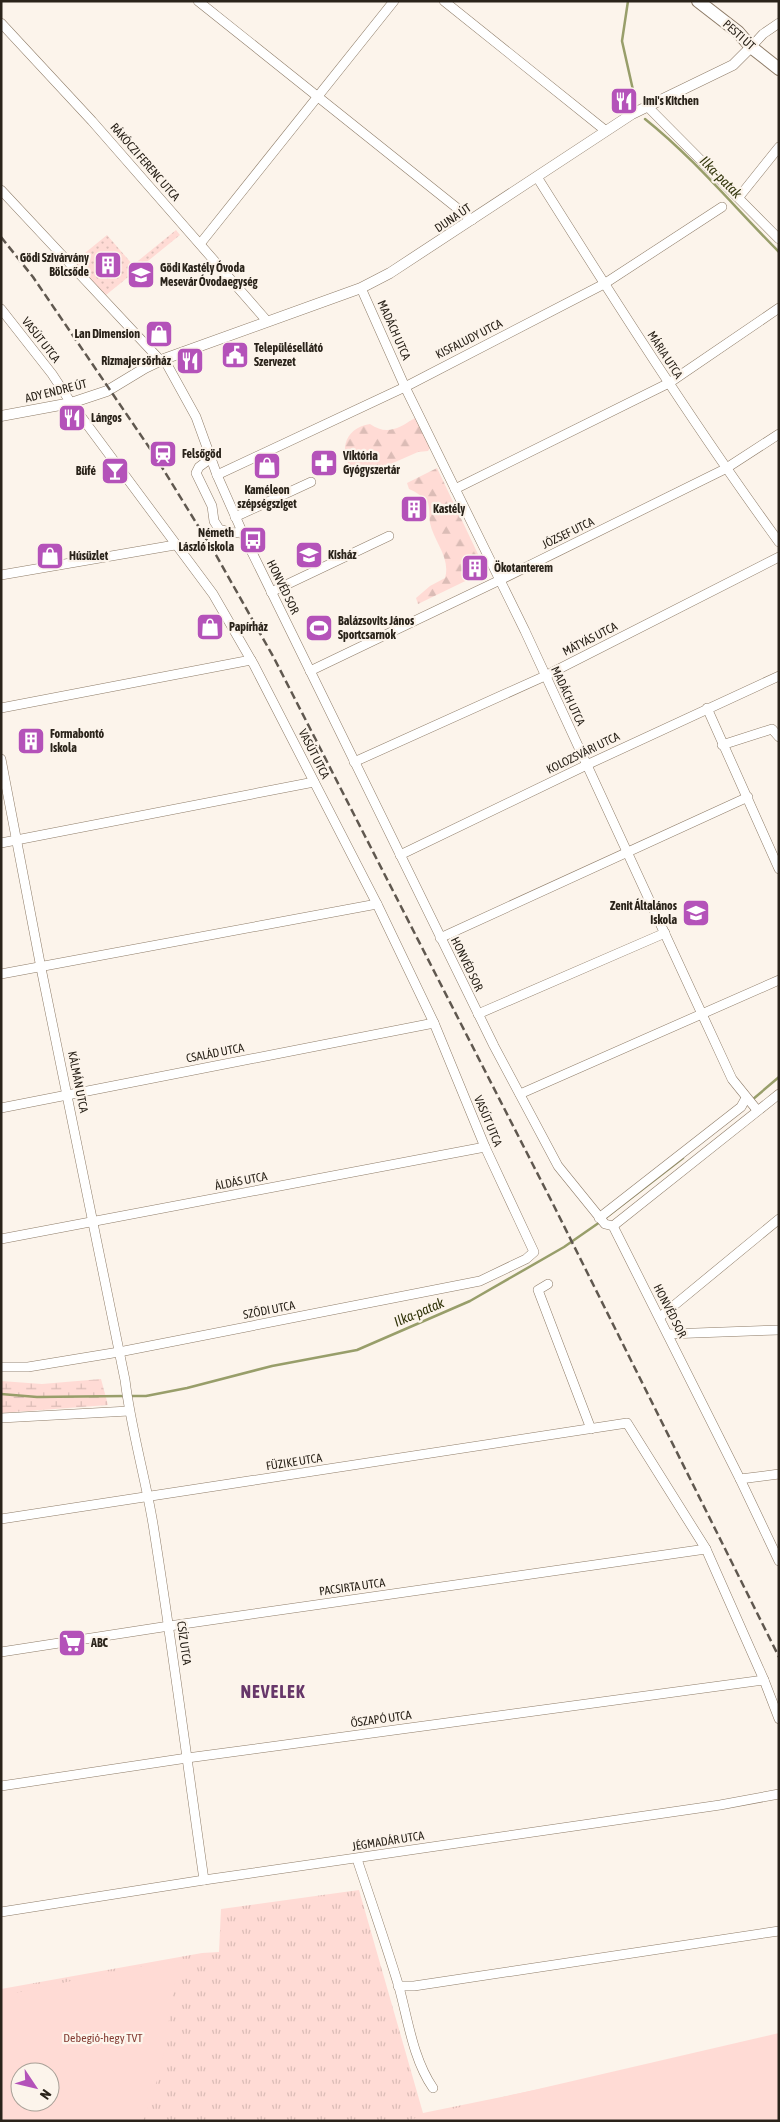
<svg xmlns="http://www.w3.org/2000/svg" width="780" height="2122" font-family="'Asap Condensed',sans-serif">
  <defs>
    <pattern id="grass-tufts" width="24" height="20" patternUnits="userSpaceOnUse" patternTransform="scale(1.25)"><rect width="24" height="20" fill="#ffdbd5"/><path d="M3 7l-1-3M5 7V3M7 7l1-3M15 17l-1-3M17 17v-4M19 17l1-3" fill="none" stroke="#dbbcb6"/></pattern>
    <pattern id="forest-firs" width="22" height="20" patternUnits="userSpaceOnUse" patternTransform="scale(1.25)"><rect width="22" height="20" fill="#ffdbd5"/><path d="M5 1l3.5 6h-7zM16 11l3.5 6h-7z" fill="#dbbcb6"/></pattern>
    <pattern id="wetland-marsh" width="20" height="14" patternUnits="userSpaceOnUse" patternTransform="scale(1.25)"><rect width="20" height="14" fill="#ffdbd5"/><path d="M1 5h8M5 5V1M11 12h8M15 12V8" fill="none" stroke="#dbbcb6"/></pattern>
    <pattern id="garden-dots" width="8" height="8" patternUnits="userSpaceOnUse" patternTransform="scale(1.25)"><rect width="8" height="8" fill="#ffdbd5"/><path d="M2 2h.1M6 6h.1" fill="none" stroke="#dbbcb6" stroke-width="1.8" stroke-linecap="round"/></pattern>
  </defs>
  <rect width="100%" height="100%" fill="#fcf4eb"/>
  <path fill="url(#grass-tufts)" fill-rule="evenodd" d="M359,1890l64,223 356,-73v81h-778v-132l201,-36 17,-1 2,-43zM20,2072h30v30h-30z"/>
  <g fill="url(#forest-firs)">
    <path d="M415,418l15,30 -2,3 -10,1 -32,14h-11l-19,7c-19,-18 -13,-45 14,-49 17,12 29,4 45,-6z"/>
    <path d="M437,468l49,103 -68,33 -2,-6 14,-12 15,-8c6,-20 -11,-36 -15,-55 -1,-6 0,-15 -2,-20 -4,-6 -12,-11 -19,-14l-2,-6z"/>
  </g>
  <polygon fill="url(#wetland-marsh)" points="101,1379 108,1405 1,1413 1,1381 42,1384"/>
  <g fill="#ffdbd5" fill-rule="evenodd">
    <path d="M194,1958l-2,6 -17,19 -14,86 -18,52h-142v-125l136,-29zM20,2072h30v30h-30z"/>
    <polygon points="779,2033 779,2121 406,2121 422,2116"/>
  </g>
  <polygon fill="url(#garden-dots)" points="176,230 180,235 106,295 74,262 107,235 133,265"/>
  <g fill="none" stroke-linecap="round" stroke-linejoin="round">
    <g stroke="#989e6a" stroke-width="2.5">
      <polyline points="628,1 622,41 635,99"/>
      <path d="M645,119c50,40 89,88 134,133"/>
      <polyline points="752,1100 779,1077"/>
      <polyline points="604,1219 683,1158"/>
      <polyline points="1,1394 37,1397 125,1396"/>
      <polyline points="130,1396 146,1396 187,1388 272,1366 357,1350 470,1301 564,1247 600,1222"/>
    </g>
    <g stroke="#8e7c68" stroke-width="10">
      <g id="minor">
        <polyline points="198,1 472,220"/>
        <polyline points="444,1 606,131"/>
        <polyline points="1,23 92,121 267,321"/>
        <polyline points="751,47 763,34 779,23"/>
        <polyline points="647,106 779,239"/>
        <path d="M537,177c78,124 156,247 242,365"/>
        <polyline points="1,190 161,361"/>
        <polyline points="739,197 779,147"/>
        <polyline points="200,244 394,1"/>
        <polyline points="361,288 405,387 525,631 732,1079 757,1110"/>
        <polyline points="1,309 52,374 71,403 213,594 254,665 377,904 434,1023 485,1147 534,1252 526,1259 480,1281 119,1352 28,1367 1,1367"/>
        <polyline points="164,359 196,417 217,475 244,536 494,1046 558,1166 605,1224 613,1226 740,1479 779,1561"/>
        <polyline points="211,458 199,467 196,473 212,506 214,521 219,529 233,533 242,532"/>
        <polyline points="217,475 405,387 604,284 722,207"/>
        <polyline points="455,489 669,383 779,308"/>
        <polyline points="235,517 311,482"/>
        <polyline points="1,575 175,545"/>
        <polyline points="271,592 389,536"/>
        <polyline points="310,671 500,580 725,469 779,434"/>
        <polyline points="1,708 251,660"/>
        <polyline points="707,708 779,869"/>
        <polyline points="722,745 772,729 779,737"/>
        <path d="M1,759l40,209 84,412c6,49 20,96 28,144 19,119 34,237 51,356"/>
        <polyline points="354,762 545,676 779,557"/>
        <polyline points="1,843 314,782"/>
        <polyline points="400,855 593,762 779,676"/>
        <polyline points="440,938 748,797"/>
        <polyline points="1,974 377,904"/>
        <polyline points="478,1014 665,933"/>
        <polyline points="520,1094 779,980"/>
        <polyline points="1,1108 434,1023"/>
        <polyline points="599,1218 741,1107 746,1098"/>
        <polyline points="613,1226 779,1094"/>
        <polyline points="1,1239 485,1147"/>
        <polyline points="548,1284 538,1290 591,1429"/>
        <polyline points="660,1317 779,1219"/>
        <polyline points="668,1334 779,1330"/>
        <polyline points="1,1418 129,1411"/>
        <polyline points="740,1479 779,1474"/>
        <polyline points="1,1519 627,1423 706,1549 764,1680 779,1719"/>
        <polyline points="1,1652 169,1626 706,1549"/>
        <polyline points="1,1786 187,1758 764,1680"/>
        <path d="M357,1859c14,42 29,85 42,128 9,33 14,72 34,101"/>
        <polyline points="1,1912 204,1880 720,1805 779,1794"/>
        <polyline points="398,1986 414,1986 779,1931"/>
      </g>
    </g>
    <g stroke="#8e7c68" stroke-width="11">
      <polyline id="tertiary" points="1,416 71,403 107,391 145,368 164,359 361,288 390,273 632,114 733,65 751,47"/>
    </g>
    <g stroke="#8e7c68" stroke-width="14">
      <polyline id="primary" points="698,1 738,32 751,47 779,69"/>
    </g>
    <use href="#minor" stroke="#fff" stroke-width="9"/>
    <use href="#tertiary" stroke="#fff" stroke-width="10"/>
    <use href="#primary" stroke="#fff" stroke-width="12"/>
    <polyline stroke="#60584f" stroke-width="2.5" stroke-dasharray="8 4" stroke-linecap="butt" points="1,237 33,277 155,456 216,555 274,658 553,1204 779,1657"/>
  </g>
  <defs>
    <g id="restaurant-square" transform="scale(1.4375)"><rect x="-9" y="-9" width="18" height="18" rx="4" fill="#b452b9" stroke="#fcf4eb"/><path d="M-5-6h1v4h1v-4h1v4h1v-4h1v5L-1.5 .5V6h-2V.5L-5-1ZM5-6V6H3V1.5H1.5Q1.5-4 5-6Z" fill="#fff"/></g>
    <g id="building-square" transform="scale(1.4375)"><rect x="-9" y="-9" width="18" height="18" rx="4" fill="#b452b9" stroke="#fcf4eb"/><path d="M-4-6H4V6H1V3H-1V6H-4ZM-2.5-4.3h1.7v1.8h-1.7ZM.8-4.3h1.7v1.8H.8ZM-2.5-1h1.7V.8h-1.7ZM.8-1h1.7V.8H.8Z" fill="#fff"/></g>
    <g id="school-square" transform="scale(1.4375)"><rect x="-9" y="-9" width="18" height="18" rx="4" fill="#b452b9" stroke="#fcf4eb"/><path d="M0-5L7-2L0 1L-7-2ZM-4 1L0 2.5L4 1V4Q0 6-4 4Z" fill="#fff"/></g>
    <g id="shop-square" transform="scale(1.4375)"><rect x="-9" y="-9" width="18" height="18" rx="4" fill="#b452b9" stroke="#fcf4eb"/><path d="M-5-2.5h2.3a2.7 3.5 0 0 1 5.4 0H5L5.5 6h-11ZM-1.5-2.5h3a1.5 2.3 0 0 0-3 0Z" fill="#fff"/></g>
    <g id="civic-square" transform="scale(1.4375)"><rect x="-9" y="-9" width="18" height="18" rx="4" fill="#b452b9" stroke="#fcf4eb"/><path d="M-.6-6.5H3V-4.5H.6V-3L4-1V1h2V6H-6V1h2V-1L-.6-3ZM-1.2 2.5V6h2.4V2.5Z" fill="#fff"/></g>
    <g id="station-square" transform="scale(1.4375)"><rect x="-9" y="-9" width="18" height="18" rx="4" fill="#b452b9" stroke="#fcf4eb"/><path d="M-3-6H3Q5-6 5-4V2Q5 4 3 4L4.5 6H3L1.5 4h-3L-3 6H-4.5L-3 4Q-5 4-5 2V-4Q-5-6-3-6ZM-3.5-4v3h7v-3ZM-3.5 1v1.5H-2V1ZM2 1v1.5H3.5V1Z" fill="#fff"/></g>
    <g id="pharmacy-square" transform="scale(1.4375)"><rect x="-9" y="-9" width="18" height="18" rx="4" fill="#b452b9" stroke="#fcf4eb"/><path d="M-2-6h4v4h4v4h-4v4h-4v-4h-4v-4h4Z" fill="#fff"/></g>
    <g id="bar-square" transform="scale(1.4375)"><rect x="-9" y="-9" width="18" height="18" rx="4" fill="#b452b9" stroke="#fcf4eb"/><path d="M-6-5H6L.8 .8V4.5H3.5V6h-7V4.5H-.8V.8Z" fill="#fff"/></g>
    <g id="bus-square" transform="scale(1.4375)"><rect x="-9" y="-9" width="18" height="18" rx="4" fill="#b452b9" stroke="#fcf4eb"/><path d="M-5-6H5V4H4V6H2V4H-2V6H-4V4H-5ZM-3.5-4V0h7V-4ZM-3.5 1.2v1.5H-2V1.2ZM2 1.2v1.5H3.5V1.2Z" fill="#fff"/></g>
    <g id="stadium-square" transform="scale(1.4375)"><rect x="-9" y="-9" width="18" height="18" rx="4" fill="#b452b9" stroke="#fcf4eb"/><path d="M0-5a6.5 5 0 1 0 0 10a6.5 5 0 1 0 0-10ZM-3.5-1.8h7v3.6h-7Z" fill="#fff"/></g>
    <g id="supermarket-square" transform="scale(1.4375)"><rect x="-9" y="-9" width="18" height="18" rx="4" fill="#b452b9" stroke="#fcf4eb"/><path d="M-6-5.5h2.5l.6 2H6L4.5 2H-2.5L-4.4-4H-6ZM-1.5 3.2a1.3 1.3 0 1 0 .1 0ZM3 3.2a1.3 1.3 0 1 0 .1 0Z" fill="#fff"/></g>
  </defs>
  <g fill-rule="evenodd">
    <use href="#restaurant-square" x="624" y="101"/>
    <use href="#building-square" x="108" y="265"/>
    <use href="#school-square" x="141" y="275"/>
    <use href="#shop-square" x="159" y="334"/>
    <use href="#civic-square" x="235" y="355"/>
    <use href="#restaurant-square" x="190" y="361"/>
    <use href="#restaurant-square" x="72" y="418"/>
    <use href="#station-square" x="163" y="454"/>
    <use href="#pharmacy-square" x="324" y="463"/>
    <use href="#shop-square" x="267" y="466"/>
    <use href="#bar-square" x="115" y="471"/>
    <use href="#building-square" x="414" y="509"/>
    <use href="#bus-square" x="253" y="540"/>
    <use href="#school-square" x="309" y="555"/>
    <use href="#shop-square" x="50" y="556"/>
    <use href="#building-square" x="475" y="568"/>
    <use href="#shop-square" x="210" y="627"/>
    <use href="#stadium-square" x="319" y="628"/>
    <use href="#building-square" x="31" y="741"/>
    <use href="#school-square" x="696" y="913"/>
    <use href="#supermarket-square" x="72" y="1643"/>
  </g>
  <g text-anchor="middle" dominant-baseline="central" stroke-width="4.5" stroke-linejoin="round" paint-order="stroke">
    <g font-size="12" fill="#2a231a" stroke="#fcf4eb">
      <text transform="translate(739 35) rotate(42)">PESTI ÚT</text>
      <text transform="translate(145 162) rotate(49)">RÁKÓCZI FERENC UTCA</text>
      <text transform="translate(453 218) rotate(-34)">DUNA ÚT</text>
      <text transform="translate(394 330) rotate(66)">MADÁCH UTCA</text>
      <text transform="translate(469 339) rotate(-27)">KISFALUDY UTCA</text>
      <text transform="translate(41 340) rotate(52)">VASÚT UTCA</text>
      <text transform="translate(665 355) rotate(57)">MÁRIA UTCA</text>
      <text transform="translate(56 391) rotate(-14)">ADY ENDRE ÚT</text>
      <text transform="translate(568 533) rotate(-26)">JÓZSEF UTCA</text>
      <text transform="translate(283 587) rotate(64)">HONVÉD SOR</text>
      <text transform="translate(590 639) rotate(-27)">MÁTYÁS UTCA</text>
      <text transform="translate(568 696) rotate(65)">MADÁCH UTCA</text>
      <text transform="translate(583 753) rotate(-26)">KOLOZSVÁRI UTCA</text>
      <text transform="translate(314 754) rotate(63)">VASÚT UTCA</text>
      <text transform="translate(467 964) rotate(64)">HONVÉD SOR</text>
      <text transform="translate(215 1053) rotate(-11)">CSALÁD UTCA</text>
      <text transform="translate(78 1082) rotate(79)">KÁLMÁN UTCA</text>
      <text transform="translate(488 1121) rotate(67)">VASÚT UTCA</text>
      <text transform="translate(241 1181) rotate(-11)">ÁLDÁS UTCA</text>
      <text transform="translate(269 1310) rotate(-11)">SZŐDI UTCA</text>
      <text transform="translate(670 1311) rotate(63)">HONVÉD SOR</text>
      <text transform="translate(294 1462) rotate(-9)">FÜZIKE UTCA</text>
      <text transform="translate(352 1587) rotate(-8)">PACSIRTA UTCA</text>
      <text transform="translate(184 1643) rotate(82)">CSÍZ UTCA</text>
      <text transform="translate(381 1719) rotate(-8)">ŐSZAPÓ UTCA</text>
      <text transform="translate(388 1841) rotate(-9)">JÉGMADÁR UTCA</text>
    </g>
    <g font-size="12" font-weight="bold" fill="#2a231a" stroke="#fcf4eb" text-anchor="start">
      <text x="643" y="101">Imi's Kitchen</text>
      <text x="89" y="258" text-anchor="end">Gödi Szivárvány<tspan x="89" dy="14">Bölcsőde</tspan></text>
      <text x="160" y="268">Gödi Kastély Óvoda<tspan x="160" dy="14">Mesevár Óvodaegység</tspan></text>
      <text x="140" y="334" text-anchor="end">Lan Dimension</text>
      <text x="254" y="348">Településellátó<tspan x="254" dy="14">Szervezet</tspan></text>
      <text x="171" y="361" text-anchor="end">Rizmajer sörház</text>
      <text x="91" y="418">Lángos</text>
      <text x="182" y="454">Felsőgöd</text>
      <text x="343" y="456">Viktória<tspan x="343" dy="14">Gyógyszertár</tspan></text>
      <text x="96" y="471" text-anchor="end">Büfé</text>
      <text x="267" y="490" text-anchor="middle">Kaméleon<tspan x="267" dy="14">szépségsziget</tspan></text>
      <text x="433" y="509">Kastély</text>
      <text x="234" y="533" text-anchor="end">Németh<tspan x="234" dy="14">László iskola</tspan></text>
      <text x="328" y="555">Kisház</text>
      <text x="69" y="556">Húsüzlet</text>
      <text x="494" y="568">Ökotanterem</text>
      <text x="338" y="621">Balázsovits János<tspan x="338" dy="14">Sportcsarnok</tspan></text>
      <text x="229" y="627">Papírház</text>
      <text x="50" y="734">Formabontó<tspan x="50" dy="14">Iskola</tspan></text>
      <text x="677" y="906" text-anchor="end">Zenit Általános<tspan x="677" dy="14">Iskola</tspan></text>
      <text x="91" y="1643">ABC</text>
    </g>
    <g font-size="12" fill="#833b32" stroke="#fcf4eb">
      <text x="103" y="2038">Debegió-hegy TVT</text>
    </g>
    <g font-size="14" font-style="italic" fill="#33360c" stroke="#fcf4eb">
      <text transform="translate(721 177) rotate(45)">Ilka-patak</text>
      <text transform="translate(419 1312) rotate(-23)">Ilka-patak</text>
    </g>
    <g font-size="18" font-weight="bold" letter-spacing="1" fill="#67376a" stroke="#fcf4eb">
      <text x="273" y="1691">NEVELEK</text>
    </g>
  </g>
  <rect width="780" height="2122" fill="none" stroke="#2a231a" stroke-width="5"/>
  <g transform="translate(35 2087) rotate(125)"><circle r="24" fill="#fcf4eb" stroke="#a8a097"/>
  <path d="M0-4L9 19L0 12L-9 19Z" fill="#b452b9"/>
  <text y="-8" font-size="14" font-weight="bold" text-anchor="middle" fill="#2a231a">N</text>
  </g>
</svg>
